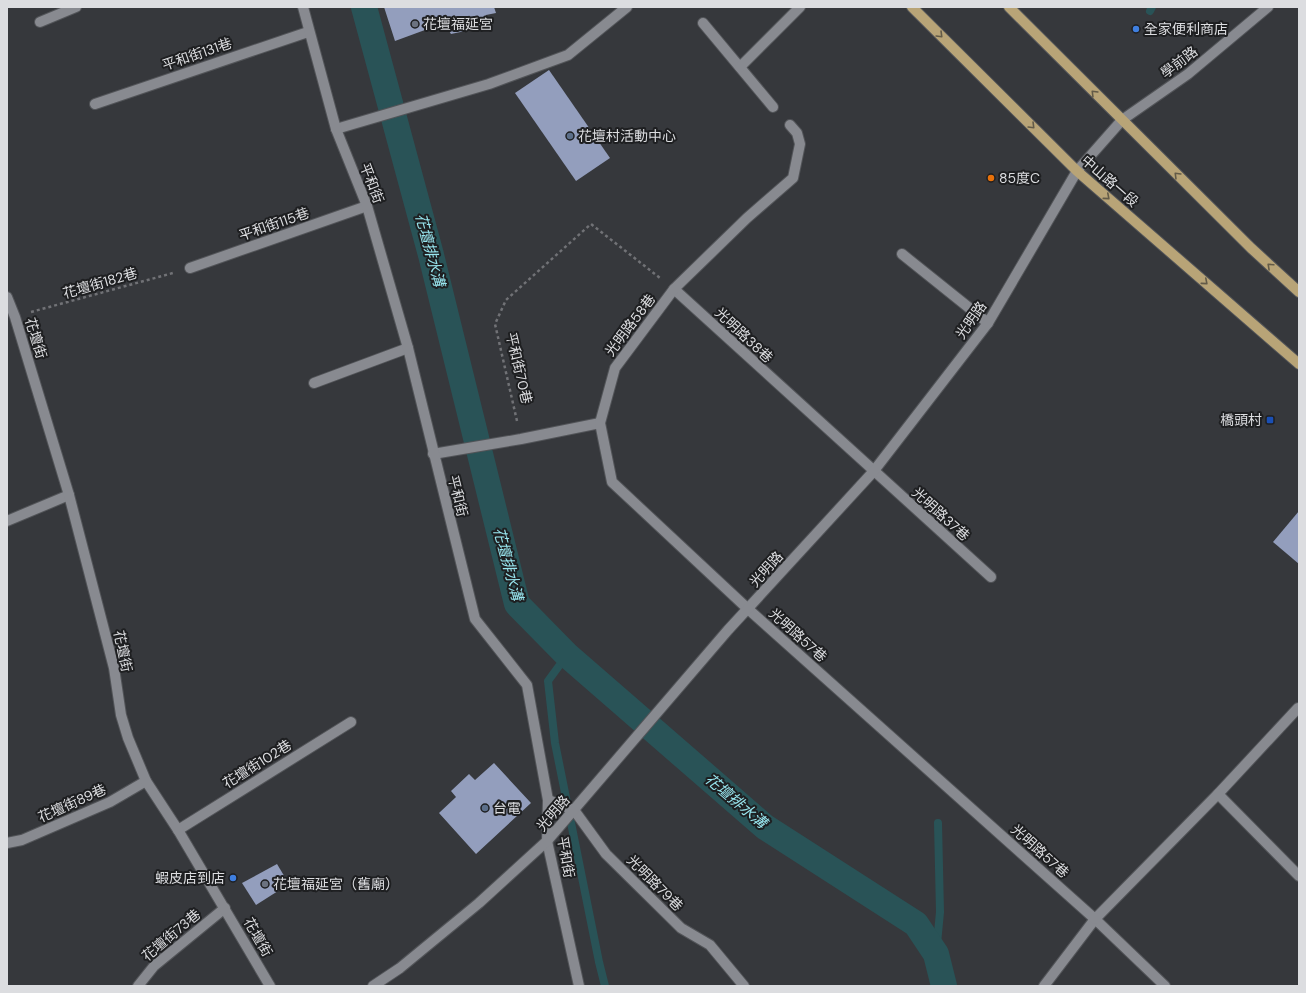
<svg xmlns="http://www.w3.org/2000/svg" width="1306" height="993" font-family="'DM Sans','Noto Sans TC',sans-serif">
  <rect width="100%" height="100%" fill="#36383c"/>
  <g fill="none" stroke-linecap="round" stroke-linejoin="round">
    <g stroke="#295357" stroke-width="8">
      <polyline points="1150,11 1152,7"/>
      <polyline points="567,655 548,681 555,743 599,962 605,986"/>
      <polyline points="936,954 940,912 938,823"/>
    </g>
    <polyline stroke="#295357" stroke-width="26" points="364,7 431,255 517,604 567,655 765,827 916,924 936,954 944,986"/>
  </g>
  <g fill="#939ebd">
    <polygon points="384,7 494,7 496,13 486,15 489,26 451,34 444,23 395,41"/>
    <polygon points="549,70 610,158 576,181 515,93"/>
    <polygon points="1299,511 1299,564 1273,542"/>
    <polygon points="494,763 531,803 476,854 439,813 456,797 451,791 469,774 475,780"/>
    <polygon points="277,864 289,884 256,905 242,883"/>
  </g>
  <g fill="none" stroke-linecap="round" stroke-linejoin="round">
    <g stroke="#525458" stroke-width="12">
      <g id="lane">
        <polyline points="40,22 76,7"/>
        <polyline points="703,23 773,107"/>
        <polyline points="740,67 800,7"/>
        <polyline points="95,104 308,32"/>
        <polyline points="336,129 489,84 568,55 627,7"/>
        <polyline points="902,254 988,323"/>
        <polyline points="190,268 367,206"/>
        <polyline points="674,289 991,577"/>
        <polyline points="314,383 408,348"/>
        <polyline points="433,454 521,439 600,423"/>
        <polyline points="748,609 612,482 600,423 615,368 674,289 747,218 793,178 800,144 797,133 790,125"/>
        <polyline points="1218,794 1299,876"/>
        <polyline points="548,800 574,810 606,854 681,928 710,945 744,986"/>
        <polyline points="178,830 351,722"/>
        <polyline points="7,843 22,840 110,802 146,781"/>
        <polyline points="138,986 154,966 225,908"/>
        <polyline points="1044,986 1095,919 1165,986"/>
      </g>
    </g>
    <g stroke="#525458" stroke-width="12">
      <g id="street">
        <polyline points="303,7 336,129 367,206 408,348 475,619 527,685 548,800 547,841 579,986"/>
        <polyline points="7,521 69,495"/>
        <polyline points="748,609 1095,919 1218,794 1298,708"/>
        <polyline points="373,986 400,968 479,903 547,841 728,630 873,472 988,323 1077,171 1122,120 1188,74 1268,7"/>
      </g>
    </g>
    <g stroke="#525458" stroke-width="12">
      <polyline id="secondary" points="7,297 15,317 69,495 114,668 121,715 128,738 146,781 178,830 270,986"/>
    </g>
    <g stroke="#525458" stroke-width="12">
      <g id="primary">
        <polyline points="912,7 1077,171 1299,364"/>
        <polyline points="1009,7 1251,248 1299,292"/>
      </g>
    </g>
    <g stroke="#717276" stroke-width="2.5" stroke-dasharray="3 3" stroke-linecap="butt">
      <polyline points="31,312 173,273"/>
      <polyline points="517,421 495,324 506,300 591,224 660,278"/>
    </g>
    <use href="#lane" stroke="#888a90" stroke-width="10"/>
    <use href="#street" stroke="#888a90" stroke-width="10"/>
    <use href="#secondary" stroke="#888a90" stroke-width="10"/>
    <use href="#primary" stroke="#b8a477" stroke-width="10"/>
  </g>
  <defs><path id="oneway-chevron" d="M-2-3.5L2.5 0L-2 3.5" fill="none" stroke-width="1.6" stroke-linecap="round" stroke-linejoin="round"/></defs>
  <g stroke="#635b48">
    <use href="#oneway-chevron" transform="translate(940 35) rotate(45)"/>
    <use href="#oneway-chevron" transform="translate(1094 93) rotate(-135)"/>
    <use href="#oneway-chevron" transform="translate(1032 126) rotate(45)"/>
    <use href="#oneway-chevron" transform="translate(1177 175) rotate(-135)"/>
    <use href="#oneway-chevron" transform="translate(1107 197) rotate(41)"/>
    <use href="#oneway-chevron" transform="translate(1270 266) rotate(-137)"/>
    <use href="#oneway-chevron" transform="translate(1205 282) rotate(41)"/>
  </g>
  <g fill="#6b7280" stroke="#1e1f21" stroke-width="1.5">
    <circle cx="415" cy="24" r="4"/>
    <circle cx="265" cy="884" r="4"/>
  </g>
  <g fill="#3f7fe0" stroke="#1e1f21" stroke-width="1.5">
    <circle cx="1136" cy="29" r="4"/>
    <circle cx="233" cy="878" r="4"/>
  </g>
  <g fill="#5c6f8a" stroke="#1e1f21" stroke-width="1.5">
    <circle cx="570" cy="136" r="4"/>
    <circle cx="485" cy="808" r="4"/>
  </g>
  <circle fill="#e8710a" stroke="#1e1f21" stroke-width="1.5" cx="991" cy="178" r="4"/>
  <rect fill="#1a4fb4" stroke="#1e1f21" stroke-width="1.5" x="1266" y="416" width="8" height="8" rx="2"/>
  <g text-anchor="middle" dominant-baseline="central" stroke-width="4" stroke-linejoin="round" paint-order="stroke">
    <g font-size="14" fill="#dcdde0" stroke="#1e1f21" text-anchor="start">
      <text x="423" y="24">花壇福延宮</text>
      <text x="1144" y="29">全家便利商店</text>
      <text x="578" y="136">花壇村活動中心</text>
      <text x="999" y="178">85度C</text>
      <text x="1262" y="420" text-anchor="end">橋頭村</text>
      <text x="493" y="808">台電</text>
      <text x="225" y="878" text-anchor="end">蝦皮店到店</text>
      <text x="273" y="884">花壇福延宮（舊廟）</text>
    </g>
    <g font-size="14" fill="#dcdde0" stroke="#1e1f21">
      <text transform="translate(197 54) rotate(-19)">平和街131巷</text>
      <text transform="translate(1179 62) rotate(-37)">學前路</text>
      <text transform="translate(1110 181) rotate(41)">中山路一段</text>
      <text transform="translate(372 183) rotate(69)">平和街</text>
      <text transform="translate(274 224) rotate(-19)">平和街115巷</text>
      <text transform="translate(100 283) rotate(-16)">花壇街182巷</text>
      <text transform="translate(971 320) rotate(-55)">光明路</text>
      <text transform="translate(630 325) rotate(-53)">光明路58巷</text>
      <text transform="translate(744 335) rotate(43)">光明路38巷</text>
      <text transform="translate(36 338) rotate(73)">花壇街</text>
      <text transform="translate(519 368) rotate(77)">平和街70巷</text>
      <text transform="translate(458 496) rotate(76)">平和街</text>
      <text transform="translate(941 514) rotate(42)">光明路37巷</text>
      <text transform="translate(766 569) rotate(-48)">光明路</text>
      <text transform="translate(798 635) rotate(42)">光明路57巷</text>
      <text transform="translate(123 651) rotate(78)">花壇街</text>
      <text transform="translate(257 764) rotate(-32)">花壇街102巷</text>
      <text transform="translate(72 803) rotate(-24)">花壇街89巷</text>
      <text transform="translate(553 813) rotate(-49)">光明路</text>
      <text transform="translate(1040 851) rotate(42)">光明路57巷</text>
      <text transform="translate(566 857) rotate(80)">平和街</text>
      <text transform="translate(655 883) rotate(45)">光明路79巷</text>
      <text transform="translate(171 935) rotate(-40)">花壇街73巷</text>
      <text transform="translate(258 937) rotate(60)">花壇街</text>
    </g>
    <g font-size="15" font-style="italic" fill="#98e6ef" stroke="#1e1f21">
      <text transform="translate(430 250) rotate(75)">花壇排水溝</text>
      <text transform="translate(508 564) rotate(75)">花壇排水溝</text>
      <text transform="translate(736 801) rotate(40)">花壇排水溝</text>
    </g>
  </g>
  <rect width="1306" height="993" fill="none" stroke="#dcdde0" stroke-width="16"/>
</svg>
